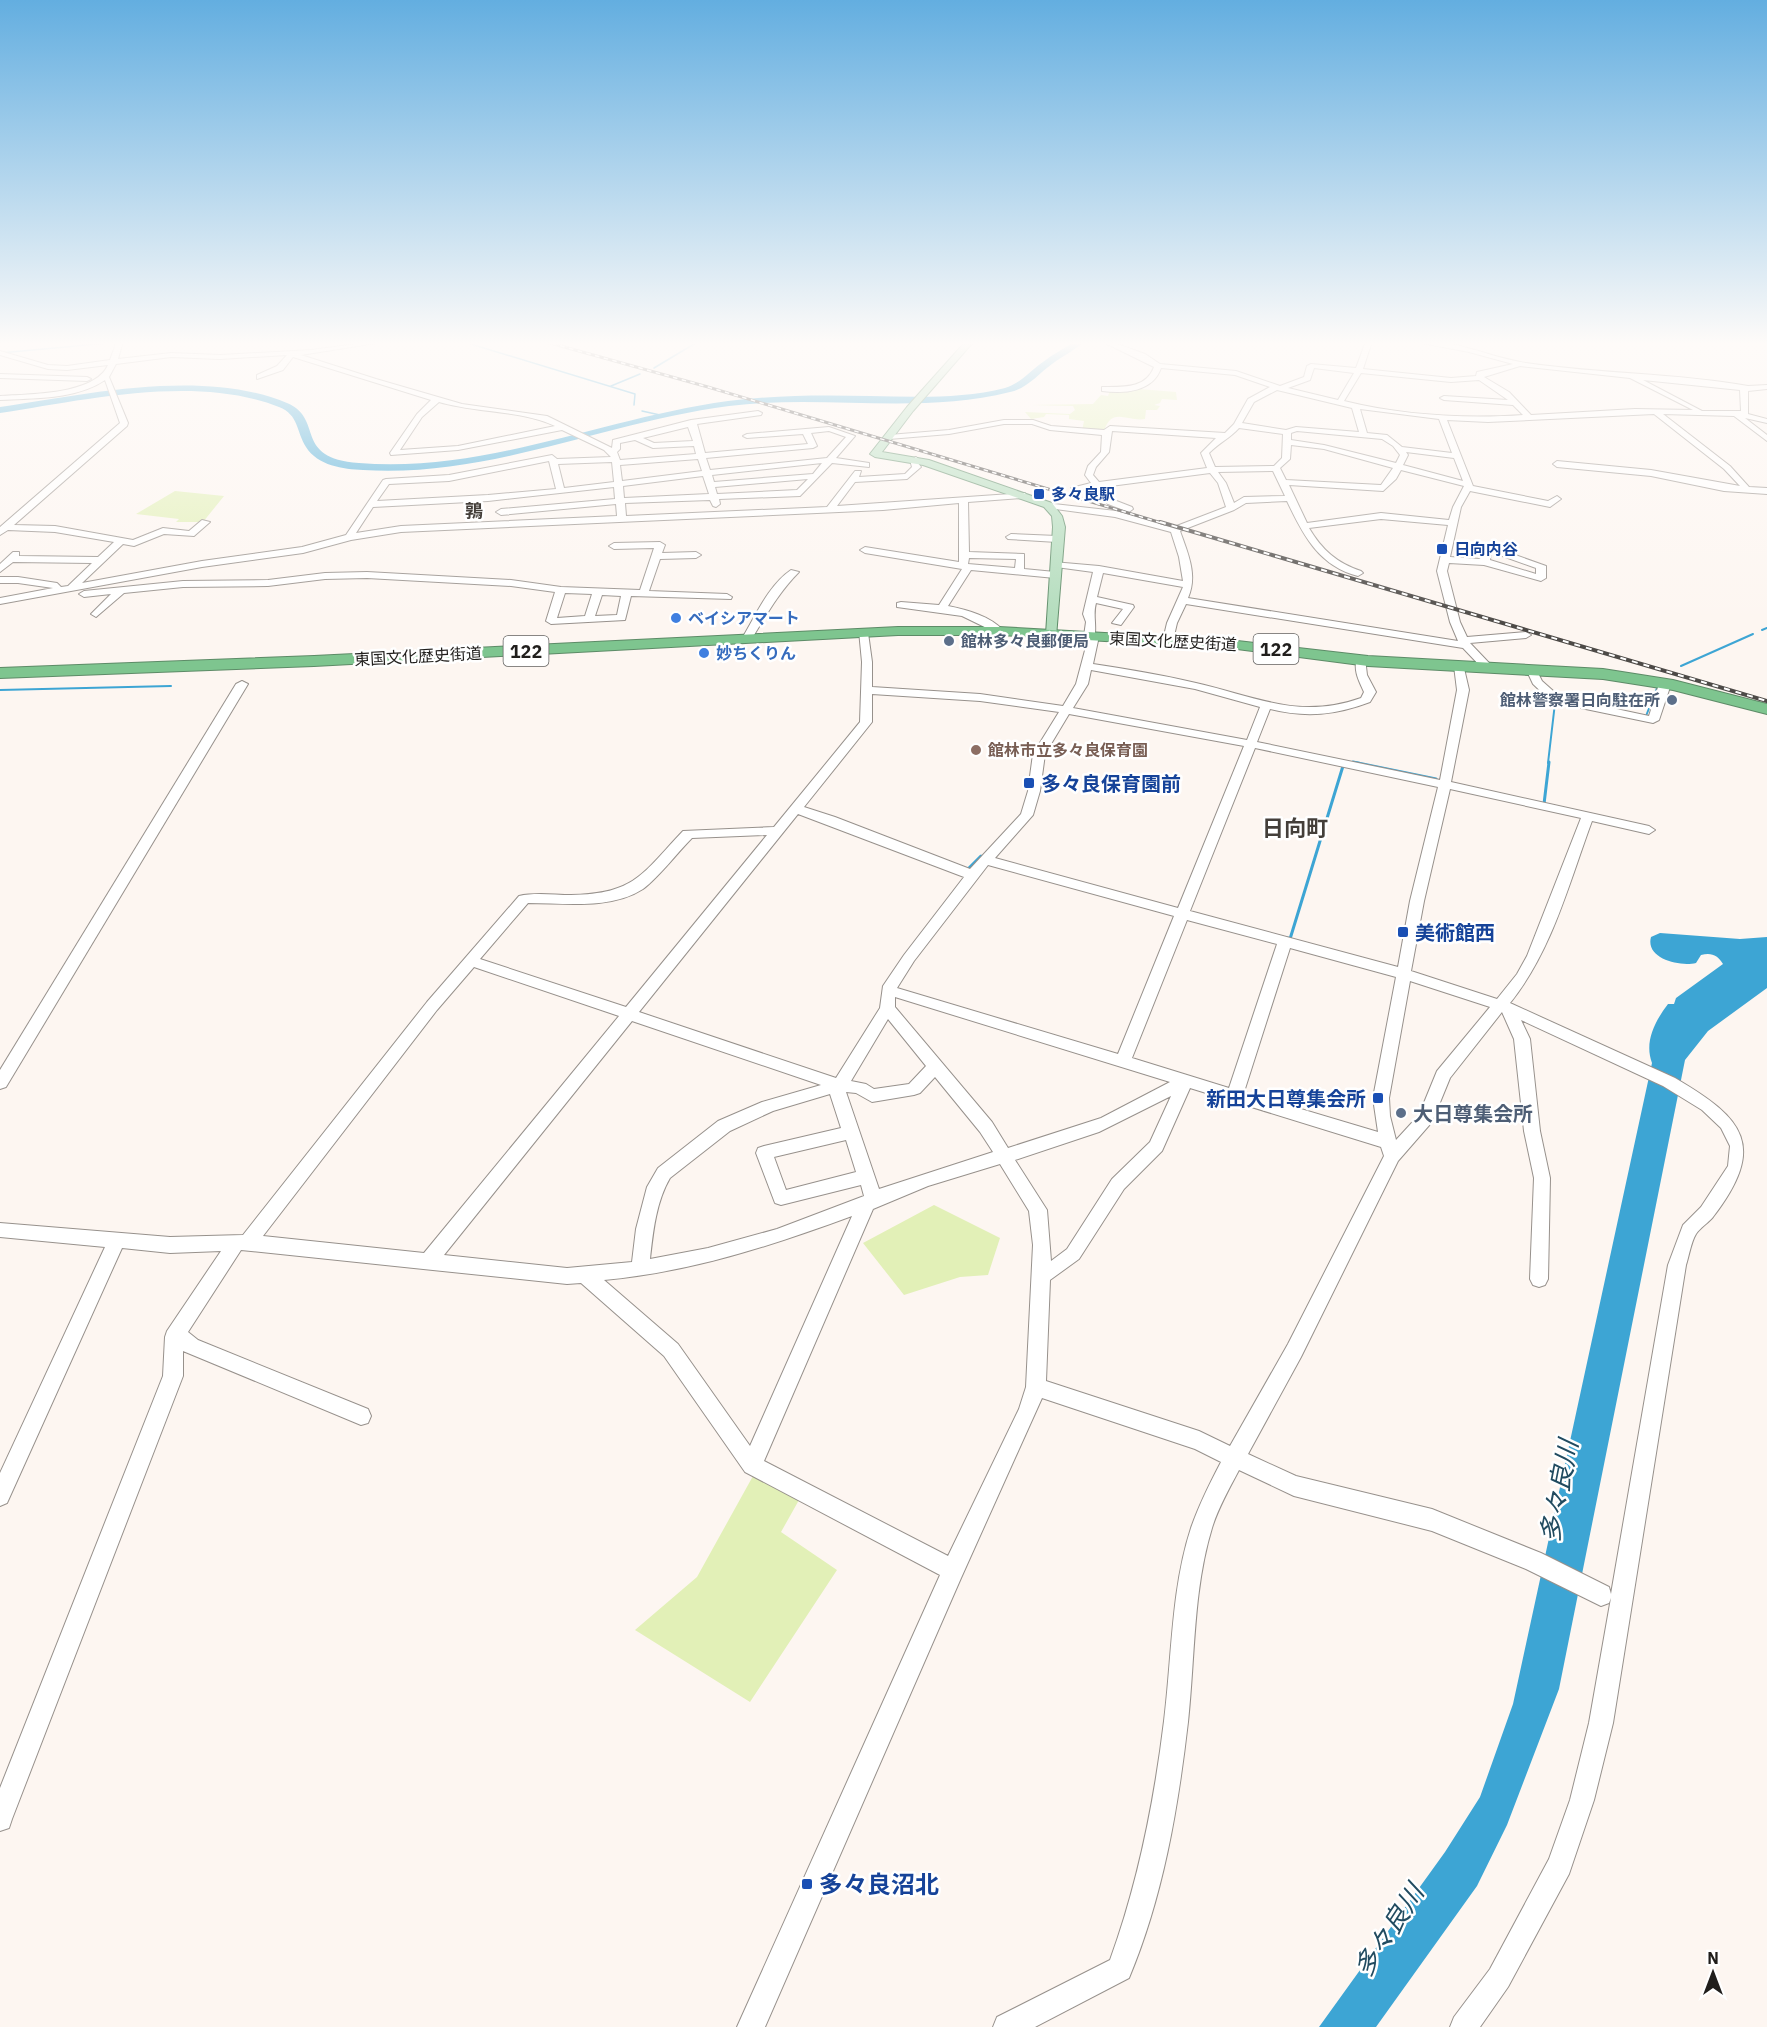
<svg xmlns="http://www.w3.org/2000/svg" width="1767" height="2027" font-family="'IBM Plex Sans','Noto Sans JP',sans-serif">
  <rect width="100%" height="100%" fill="#fdf6f1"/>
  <g fill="#e2f0b7">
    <path d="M1139,389l37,3 1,8 -15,-1 -2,4 -6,2 6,1 -3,4h-11l-1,9c-18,3 -33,-13 -41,12h-22l2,-10 -15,-2v-4l-23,-1 -2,3 -13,2 -6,-7 45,2 5,-4 -2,-4 -42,-1 62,-1 8,-9 7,1 2,-5z"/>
    <polygon points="175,491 224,496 203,522 176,522 179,519 136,514"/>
    <polygon points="934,1205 1000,1238 988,1275 960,1277 904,1295 863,1243"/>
    <polygon points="753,1476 799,1500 781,1532 837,1570 750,1702 635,1630 697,1577"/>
  </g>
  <path fill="#3da5d4" d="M1660,933l80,6 27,-2v51l-59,43 -23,29 -126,629 -52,136 -30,61 -101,141h-57l126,-175 35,-55 33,-93 139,-641c-8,-21 3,-42 16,-59h6l2,-6 47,-34c-5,-9 -12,-12 -22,-9l-5,8c-16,4 -51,-4 -45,-26z"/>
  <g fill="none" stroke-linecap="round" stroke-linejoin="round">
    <g stroke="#3da5d4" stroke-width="1.5">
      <polyline points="461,341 635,394 634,405"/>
      <polyline points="0,353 130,341"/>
      <polyline points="654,368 699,341"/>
      <polyline points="611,386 640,374"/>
      <polyline points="642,411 660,415"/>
    </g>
    <g stroke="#3da5d4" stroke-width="2">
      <polyline points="1762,630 1767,628"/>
      <polyline points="1681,666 1753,634"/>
      <polyline points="0,690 171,686"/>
      <polyline points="1646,716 1657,688"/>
      <polyline points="1353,762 1360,763"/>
      <polyline points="1548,763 1555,703 1574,707"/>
    </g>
    <g stroke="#3da5d4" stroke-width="3">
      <polyline points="1353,762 1436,779"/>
      <polyline points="1544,804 1549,762"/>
      <polyline points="967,870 981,856"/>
      <polyline points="1288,938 1290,939 1343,766"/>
    </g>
    <path fill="#3da5d4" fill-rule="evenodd" d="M1076,341h9c-10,9 -22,15 -33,23 -14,10 -24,24 -42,28 -92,23 -188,2 -281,14 -124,16 -239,72 -366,64 -20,-1 -45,-4 -57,-23 -10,-16 -7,-32 -27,-40 -83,-33 -194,-7 -279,6v-6c88,-13 202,-39 287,-4 38,16 5,55 72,60 128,10 244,-45 369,-62 47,-6 94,-6 142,-5 45,1 92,3 135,-8 16,-5 25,-17 38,-26 10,-8 22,-14 33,-21z"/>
    <g stroke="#97918c" stroke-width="2">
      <g id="minor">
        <path d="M117,341h6l-5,18 53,-6 49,2 91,-5 68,-9 -3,2 -75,12 75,24 86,25 85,12 65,32 1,-8 78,-20 67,-9 4,2 -1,2 -64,9 8,29 103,-9 -5,-10 -56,4 -4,-2 4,-2 82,-7 26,9 -19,22 33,5v4l-37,-4 -32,33 -81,3 1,5 -4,3 -3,-1 -3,-6 -85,3 1,13 201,-9 28,-36h6l-2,6 46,-3 7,-7 -2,-7 6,-3 4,3 -2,3 3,4 -14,12 -52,3 -18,24 188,-13 1,2 -4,3 -54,4 1,50 55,2v15l31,3 5,3 -5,3 -84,-8 -23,36c20,4 42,10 56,25l-5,3 -37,-18 -65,-9v-4l4,-1 38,3 23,-36 -97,-16 -5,-3 5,-3 94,15v-59l-76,7 -482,22 -50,8 -48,13 -101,14 -202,37v-6l53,-10 -35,-5h-18v-6h18l39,6 4,4 7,-1 24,-23 -79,-1 -13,10v-8l13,-12h6v4l79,1 16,-15 -59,-10 -47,-2 -8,5v-8l120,-104 -15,-43c-29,20 -72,18 -105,20v-4c29,-2 95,-1 108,-31l-41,5 -19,-1 -48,-14v-4l48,14 19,1 43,-6zM287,355l-10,11 -20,9v4l26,-9 10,-13 138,43 -14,14 -27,39 1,2 67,-5 104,-20 42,20 7,7 -54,2 -5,-4 -103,20 -63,4 -3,1 -37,55 -44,12 -100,14 -120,22 41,-39 11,2 30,-12 30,2 16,-14 -8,-2 -13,11 -26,-3 -30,12 -78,-14 -41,-1 113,-99 1,-3 -19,-46 7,-13 55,-7 49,2zM439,402c37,11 82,8 116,24l-97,20 -58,4 22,-33zM688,427l5,14 -39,2 -11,-5zM829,431l17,6 -19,21 -117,12 -4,-12 107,-10 4,-2 -6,-13zM635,440l18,8 41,-2 2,8 -76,6 -3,-8 3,-3v-6zM698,459l4,12 -80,10 -2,-16zM549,461l7,28 -68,6 -111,6 12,-17 60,-3zM612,462l2,20 -50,6 -6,-24zM822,463l-9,11 -99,8 -2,-7zM703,476l6,18 -85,4 -1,-12zM808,479l-11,11 -80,4 -2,-7zM614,487l1,12 -114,10 -5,3 5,3 115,-11 1,12 -216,10 -45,7 17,-26 115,-6zM969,558l47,1 -1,9 -47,-4z"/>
        <path d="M1101,341h8l36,13 15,10 76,7 44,15 24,-9 3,-11 4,-2 45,4 10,-27h6l-9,28 88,9 25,-2 1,-4 36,-8 -44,-12 -58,-11c39,-4 77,16 115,22 74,11 149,10 222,23l19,-1v4l-19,2v23l19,5v4l-22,-5 22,17v6l-33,-25 -71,-2 67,52 19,21 18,1v6l-43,-3 -73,-15 -94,-9 -4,-3 4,-3 94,9 89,16 -16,-17 -70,-55 -166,8 -41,-2 26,66 75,15 9,-5 4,3 -11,8 -80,-16 -9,16 -11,50 30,2 3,-11 7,-2 56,20v12l-5,3 -57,-16 -35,-2 -2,8 13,51 7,15 59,-5 5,3 -5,3 -56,5 21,22v4h-8l-20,-21 -277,-44 -9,19 -4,17 -5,3 -4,-1 -1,-2 4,-17 16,-36 -80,-14 -6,24 36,8 1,2 -13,18 -9,-2 11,-14 -27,-6c-3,11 0,19 -1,30l4,3 -6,28c34,5 69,11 103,19 61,14 103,37 165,15l3,-6c-5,-11 -11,-22 -7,-34h8l2,17 9,17 -6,10c-34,13 -64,16 -100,7l-13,33 183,38 17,-90 -3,-24 5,-3 4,1 6,26 -18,92 198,44 6,4 -6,4 -57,-13c-23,62 -40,130 -82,182l165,75c70,41 92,68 38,139 -5,6 -13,11 -17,17 -5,8 -7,22 -10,31l-73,458 -19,77 -25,74 -61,113 -28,40h-30l4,-10 36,-48 59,-110 21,-59 19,-77 22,-125 -2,5 -8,3 -75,-37 -94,-38 -138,-35 -55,-26c-10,19 -21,38 -27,58 -19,62 -17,130 -24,194 -10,87 -25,175 -59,256l-94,49h-42l4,-10 113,-57c28,-77 44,-157 54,-239 8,-63 7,-132 27,-193 8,-23 19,-45 30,-66l-26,-13 -153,-51 -81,180 -196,449h-28l203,-452 -195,-103 -81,-116 -83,-73 -14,1 -326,-34 -53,82 10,8 170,69 3,7 -3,7 -7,2 -178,-74v25l-171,443 -3,9 -9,3v-43l163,-412 2,-39 2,-6 54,-80 -51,2 -48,-5 -115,255 -7,3v-33l105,-226 -105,-10v-14l170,14 73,-2 184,-233 92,-106c16,-4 35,-1 52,-1 64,-1 71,-21 112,-64l91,-4 86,-105 2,-60 -3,-31 9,2 4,29v25l108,7 83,12 13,-22 12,-45 -4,-3 2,-14 -3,-8 10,-42 -37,-5 -5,-3 2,-2 46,4 84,15 -4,-24 -8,-25 -56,-15 -67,-9 -3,-1v-4l71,8 58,16 52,-20 -8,-24 -8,-10 -107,14 11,13 18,7 1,2 -4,3 -21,-8 -13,-16 -20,3 -4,-3 20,-5 -6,-8 3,-9 13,-14 1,-17 -52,-5 -18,-6h-28l-55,10 -60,5 -4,-2 4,-2 60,-5 55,-10h29l18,6 53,4 6,-4 115,7 9,-9 14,-25 22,-12 -35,-12 -74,-7c-8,24 -37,26 -59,23v-4h3c20,0 41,1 49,-20zM1520,366l110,12 63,32 -58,-1 -104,6 -22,-23 -25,-15zM1314,368l40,5 -16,27 -50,-12 22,-8zM1361,373l90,9 28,-2 29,20 -64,-4 -4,2 4,2 69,5 10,10c-58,4 -122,0 -179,-14zM1643,380l97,10 1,21h-39zM1277,390l75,18 7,24 -63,-5 -10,3 -44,-7 12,-21zM1360,409l79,10 13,34 -50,-6 -15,-12 -20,-2zM1239,428l44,6 -1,24 -8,8 -59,1 -6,-14c10,-10 21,-15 30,-25zM1112,431l104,7 -15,15 6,15 -108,14 -6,-7 3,-8 13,-15zM1297,431l85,8 11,7 7,9 -4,8 -72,-18 -33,-5v-7zM1291,445l33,4 69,19 -12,17 -95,-5 -6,-12 10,-9zM1406,452l48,6 9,23 -60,-16 5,-10zM1401,470l63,16 -11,21 -4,13 -68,-7 -74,10 -18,-38 94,6 13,-12zM1273,471l12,25 -41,1 -10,6 -8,-20 -8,-11zM1287,501c16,34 32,65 71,75l5,-3 -2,-2c-24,-8 -39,-21 -52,-43l72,-9 67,6 -11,46 13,51 8,19 -270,-43c10,-23 0,-44 -8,-67l54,-21 12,-7zM1491,552l45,16v6l-46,-14zM1091,670l104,19 65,18 -13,33 -174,-32 15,-24zM872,694l108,7 79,11 -26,42 -5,37 -7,23 -51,55 -135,-52 -31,-10 68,-85zM1069,714l175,32 -66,162 -183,-50 38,-43 7,-24 5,-37zM1255,748l183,39 -28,114 -12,66 -208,-56zM1450,789l131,29 -54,138 -10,18 -20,25 -86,-28 13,-70zM798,814l166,63 -60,78 -21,31 -3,22 -44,70 -197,-66zM767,835l-141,172 -146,-48 48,-56c36,0 83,7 115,-14 16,-12 34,-36 49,-51zM988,865l186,51 -56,138 -221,-66 17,-27zM1187,920l90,24 -48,144 -97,-30zM1290,948l106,29 -23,121 5,34 -134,-40zM474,967l145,49 -195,237 -161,-17 174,-226zM1410,981l80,26 -53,64 -18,44 -23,25 -6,-24 -1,-18zM895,997l275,85 -69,36 -93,30 -16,-26 -97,-115zM1502,1012l12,27 10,92 10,47 -4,101 3,6 6,2 6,-2 3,-6 2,-101 -10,-47 -10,-92 -9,-19 142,66 39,24 19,18 9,18 -2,20 -27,41 -18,18 -15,40 -57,329 -2,-7 -68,-34 -109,-44 -136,-33 -48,-22 53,-97 97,-196 34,-39 18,-44zM888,1019l38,47 -17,18 -35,5 -8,-5 -15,-3zM632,1021l189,64 -59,17 -44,19 -60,47 -11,19 -11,42 -4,33 -65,6 -123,-13zM935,1077l45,55 13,20 -114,37 -33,-97 10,1 16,9 42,-7 6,-2zM1190,1088l191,59 3,9 -96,188 -58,102 -31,-15 -153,-50 4,-101 29,-21 45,-70 38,-38zM830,1094l11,34 -77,18 -6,2 -2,5 19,50 6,2 80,-20 3,11 -87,33 -69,19 -58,11c3,-27 6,-57 20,-81l60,-47 43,-20zM1171,1096l-21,46 -38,37 -45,70 -16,12 -4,-51 -32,-50 84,-28zM846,1140l10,32 -70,18 -12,-33zM1000,1164l29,47 4,34 -7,142 -7,22 -71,147 -184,-95 109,-252 55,-23zM852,1216l-102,230 -72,-102 -74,-64c86,-8 167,-34 248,-64z"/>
        <polygon points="0,374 87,377 91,379 87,381 0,378"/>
        <polygon points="1011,534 1057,536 1062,539 1057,542 1008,539 1006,537"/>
        <path d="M660,542l5,3 -3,8 34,-1 5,3 -5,3 -36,1 -11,32 78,3 5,3 -1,2 -100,-3 -6,24 -74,4 -5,-3 9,-29 -44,-6 -144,-8 -42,1 -57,7 -85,1 -59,6 -28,24 -5,-3 20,-20 -27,3 -5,-3 5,-3 99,-10 85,-1 57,-7 42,-1 144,8 50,7 79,3 14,-42 -40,1 -5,-3 5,-3zM565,593l27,1 -7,22 -28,2zM602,595l19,1 -4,19 -22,1z"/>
        <path d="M791,570l8,2c-19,19 -31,40 -45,63v6h-8l-2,-6c13,-22 25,-50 47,-65z"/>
        <polygon points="1531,666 1535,667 1542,681 1560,697 1649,716 1659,684 1665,681 1671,684 1659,720 1653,723 1552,702 1533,684 1526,669"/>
        <polygon points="242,681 248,684 6,1087 0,1089 0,1070 236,684"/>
      </g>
    </g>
    <g stroke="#5d8b67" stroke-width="2">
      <polygon id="major" points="966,341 974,341 913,411 882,452 929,460 1052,503 1062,516 1065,527 1056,637 1048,637 1046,634 1053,527 1052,516 1044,507 923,465 875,457 870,454 907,407"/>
    </g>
    <g stroke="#5d8b67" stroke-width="2">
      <polygon id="highway" points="898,627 999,627 1229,640 1368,656 1603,669 1673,680 1767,704 1767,714 1673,690 1603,679 1368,666 1229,648 999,635 898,635 314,666 0,678 0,668 314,656"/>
    </g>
    <use href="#minor" fill="#fff" fill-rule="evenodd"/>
    <use href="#major" fill="#b2dcbc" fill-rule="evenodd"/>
    <use href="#highway" fill="#7ec58f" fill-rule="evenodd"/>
    <g stroke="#4d4a47" stroke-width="3">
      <polyline id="rail-far1" points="543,341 708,387 1165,524"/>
    </g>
    <g stroke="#4d4a47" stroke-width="4">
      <polyline id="rail" points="1160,522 1767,701"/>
    </g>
    <use href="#rail-far1" stroke="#fff" stroke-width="1.5" stroke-dasharray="4.5" stroke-linecap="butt"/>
    <use href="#rail" stroke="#fff" stroke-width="2" stroke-dasharray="6" stroke-linecap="butt"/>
  </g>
  <linearGradient id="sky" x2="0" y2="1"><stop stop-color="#63aee0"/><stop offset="0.55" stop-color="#fefbf9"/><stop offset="1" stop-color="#fefbf9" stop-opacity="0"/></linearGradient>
  <rect width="1767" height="624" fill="url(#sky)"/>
  <g fill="#1a4fb4" stroke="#fff" stroke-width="2">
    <rect x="1033" y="488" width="12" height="12" rx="3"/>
    <rect x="1436" y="543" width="12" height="12" rx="3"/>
    <rect x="1023" y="777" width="12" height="12" rx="3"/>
    <rect x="1397" y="926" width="12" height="12" rx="3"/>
    <rect x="1372" y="1092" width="12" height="12" rx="3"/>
    <rect x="801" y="1878" width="12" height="12" rx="3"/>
  </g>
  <g fill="#3f7fe0" stroke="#fff" stroke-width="2">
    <circle cx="676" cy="618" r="6"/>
    <circle cx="704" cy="653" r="6"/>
  </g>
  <g fill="#5c6f8a" stroke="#fff" stroke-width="2">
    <circle cx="949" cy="641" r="6"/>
    <circle cx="1672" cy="700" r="6"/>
    <circle cx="1401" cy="1113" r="6"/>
  </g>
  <circle fill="#8d6e63" stroke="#fff" stroke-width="2" cx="976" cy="750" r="6"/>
  <g text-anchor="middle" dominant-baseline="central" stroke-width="5" stroke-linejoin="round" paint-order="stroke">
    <g font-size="16" font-weight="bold" fill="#164399" stroke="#fff" text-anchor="start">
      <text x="1051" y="494">多々良駅</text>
      <text x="1454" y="549">日向内谷</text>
    </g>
    <g font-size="16" font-weight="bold" fill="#366cbe" stroke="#fff" text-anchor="start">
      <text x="688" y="618">ベイシアマート</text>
      <text x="716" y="653">妙ちくりん</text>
    </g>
    <g font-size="16" font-weight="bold" fill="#4e5e75" stroke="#fff" text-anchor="start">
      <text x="961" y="641">館林多々良郵便局</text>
      <text x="1660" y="700" text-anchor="end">館林警察署日向駐在所</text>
    </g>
    <g font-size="16" fill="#201e1c" stroke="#fff">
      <text transform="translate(1173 641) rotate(3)">東国文化歴史街道</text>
      <text transform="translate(418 656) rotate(-3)">東国文化歴史街道</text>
    </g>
    <g font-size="16" font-weight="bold" fill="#785e54" stroke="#fff" text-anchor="start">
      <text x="988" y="750">館林市立多々良保育園</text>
    </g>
    <g font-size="18" font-weight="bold" fill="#443f3a" stroke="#fff">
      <text x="474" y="510">鶉</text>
    </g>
    <g fill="#fff" stroke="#636260" stroke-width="1.5">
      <rect x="1253.5" y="634" width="45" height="30" rx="4.5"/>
      <rect x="503.5" y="636" width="45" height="30" rx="4.5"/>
    </g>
    <g font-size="18" font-weight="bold" fill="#201e1c">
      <text x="1276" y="649">122</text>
      <text x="526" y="651">122</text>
    </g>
    <g font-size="20" font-weight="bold" fill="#164399" stroke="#fff" text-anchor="start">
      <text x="1041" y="783">多々良保育園前</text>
      <text x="1415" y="932">美術館西</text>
      <text x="1366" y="1098" text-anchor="end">新田大日尊集会所</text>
    </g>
    <g font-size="20" font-weight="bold" fill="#4e5e75" stroke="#fff" text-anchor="start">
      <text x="1413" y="1113">大日尊集会所</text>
    </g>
    <g font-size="22" font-weight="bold" fill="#443f3a" stroke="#fff">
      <text x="1295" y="827">日向町</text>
    </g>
    <g font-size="24" font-weight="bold" fill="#164399" stroke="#fff" text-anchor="start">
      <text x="819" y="1884">多々良沼北</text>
    </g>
    <g font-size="26" font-style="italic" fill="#214b60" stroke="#fff">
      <text transform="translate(1558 1491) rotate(-79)">多々良川</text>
      <text transform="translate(1388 1930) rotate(-57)">多々良川</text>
    </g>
  </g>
  <g transform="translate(1713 1973)" stroke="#ffffff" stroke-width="4.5" paint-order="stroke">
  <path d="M0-4.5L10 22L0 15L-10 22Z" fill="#201e1c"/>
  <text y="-9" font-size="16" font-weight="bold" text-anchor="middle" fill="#201e1c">N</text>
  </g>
</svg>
